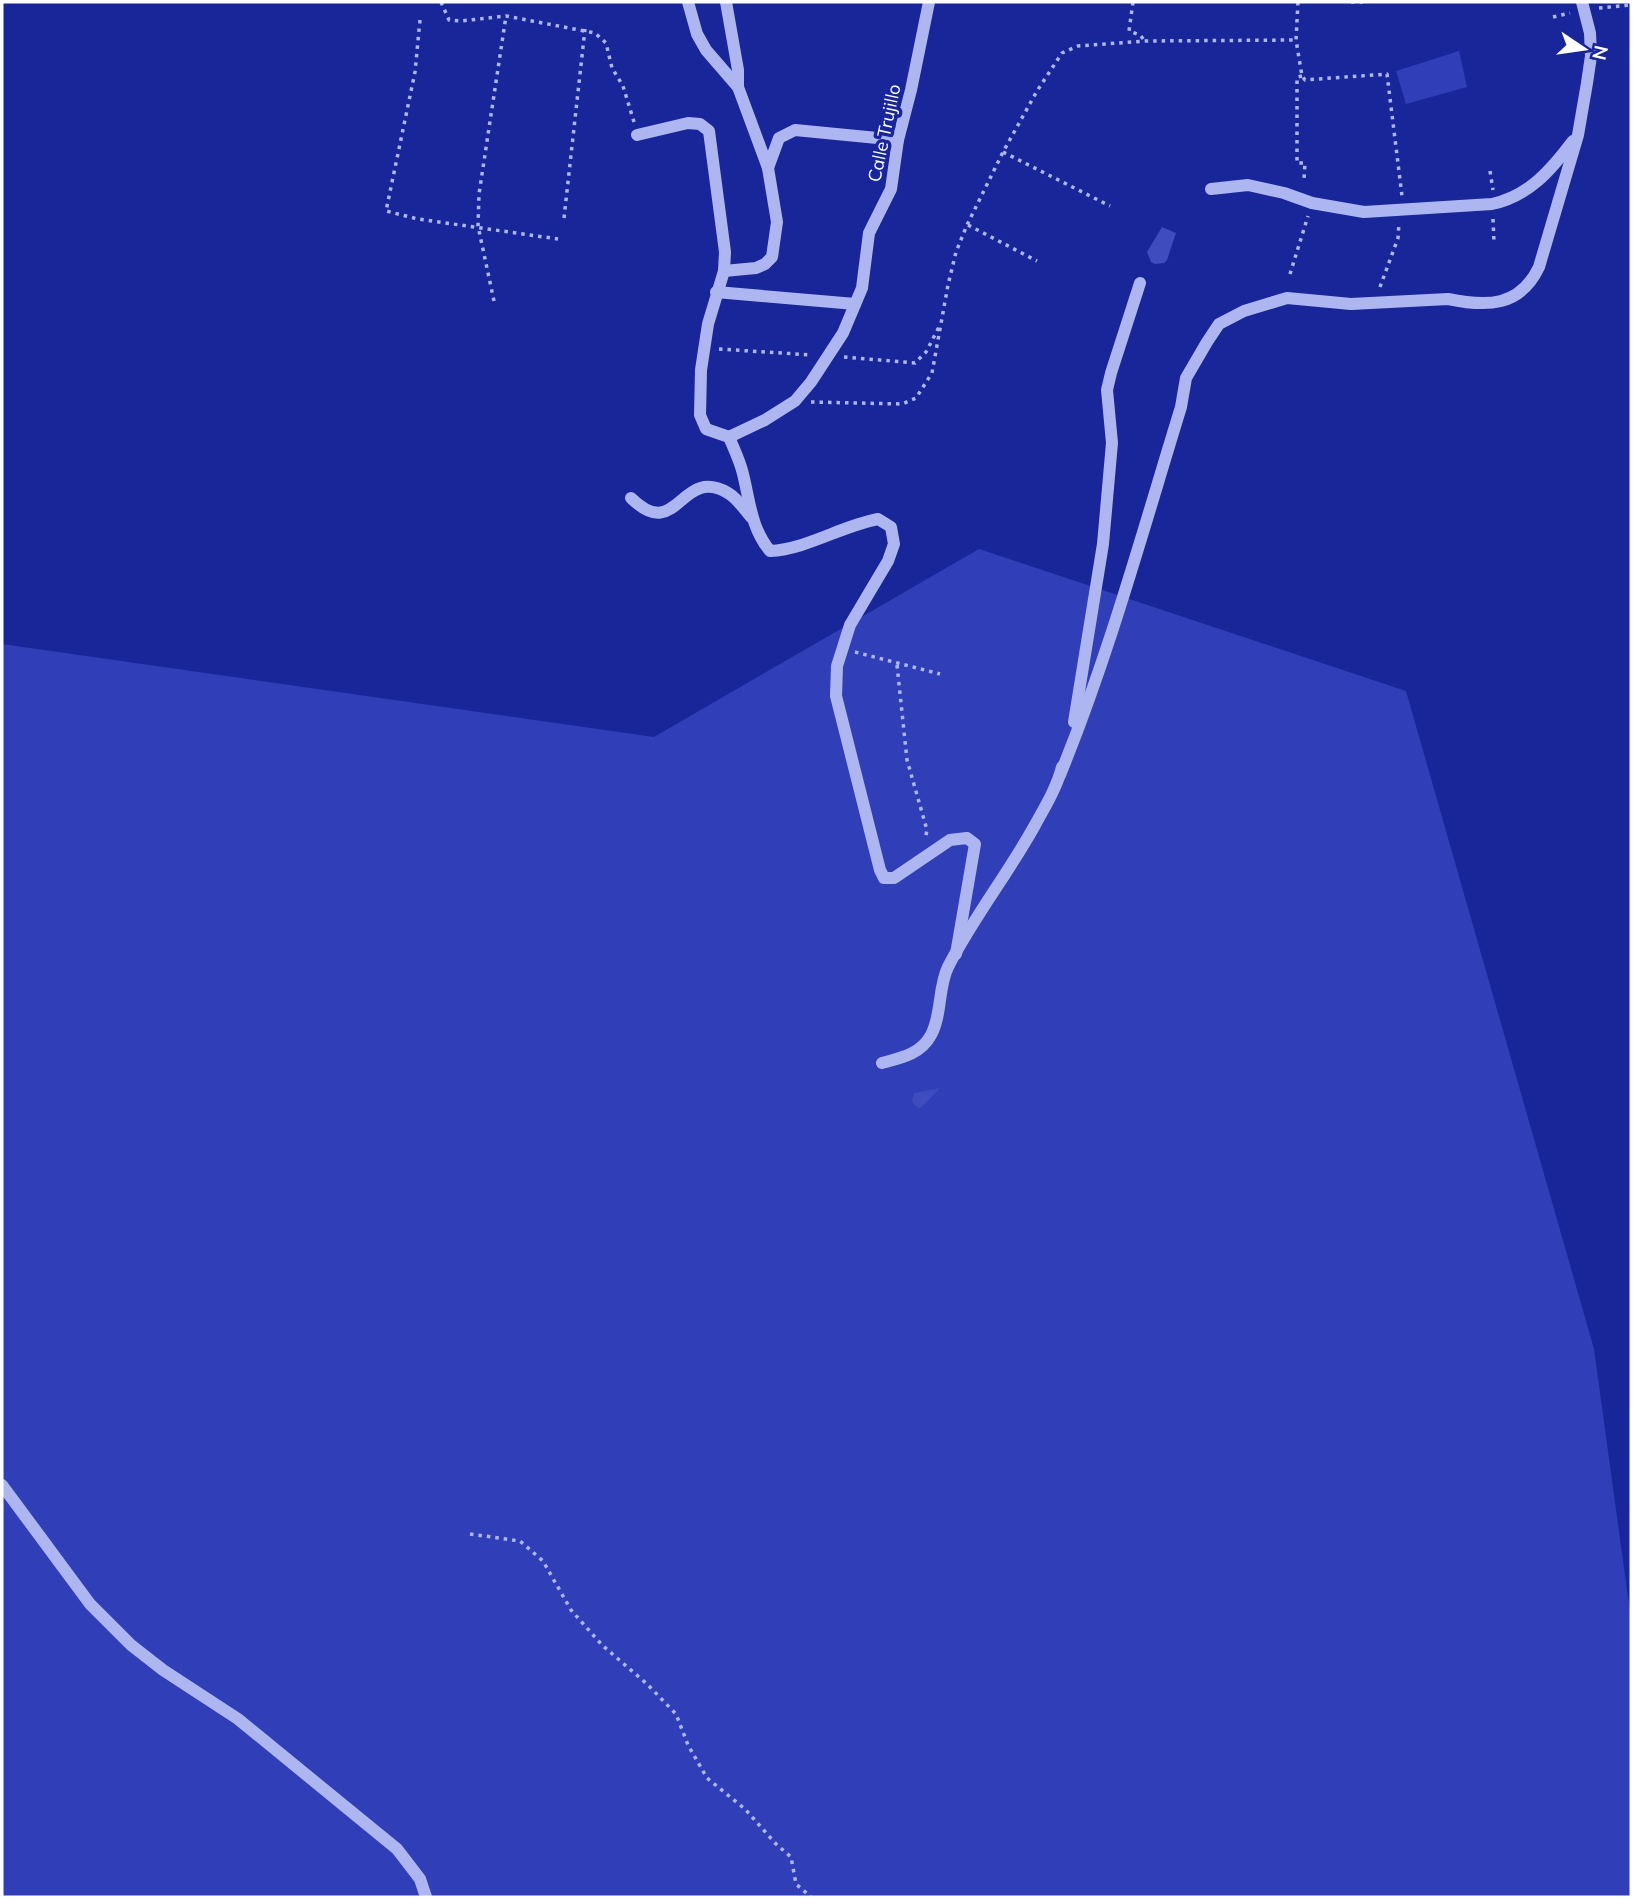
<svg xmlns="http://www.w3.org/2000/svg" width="1633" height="1899" font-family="Mulish,sans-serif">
  <rect width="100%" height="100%" fill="#192699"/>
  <g fill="#303fb8">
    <polygon points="1459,51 1467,87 1406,104 1396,71"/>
    <polygon points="979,549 1406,691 1594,1349 1631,1619 1631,1897 2,1897 2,644 654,737"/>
  </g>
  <g fill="#3e4cbe">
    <polygon points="1162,227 1176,233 1167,260 1164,263 1155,264 1151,262 1147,252"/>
    <polygon points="940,1088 922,1107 918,1108 912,1102 914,1093"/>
  </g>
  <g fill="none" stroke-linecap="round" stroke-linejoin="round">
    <g stroke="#aeb6f1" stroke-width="3.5" stroke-dasharray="3.5 5" stroke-linecap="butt">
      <polyline points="441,2 449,20 461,21 506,16 595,33 606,43 612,68 623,86 634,122"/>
      <polyline points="1133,2 1129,31 1140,35 1145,41"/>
      <polyline points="1298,2 1296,40 1302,76 1305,80 1387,74 1402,196"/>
      <polyline points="1351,2 1363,2"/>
      <polyline points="1599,8 1631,5"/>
      <polyline points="1553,17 1570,13"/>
      <polyline points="420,20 415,72 386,211 418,219 558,239"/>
      <polyline points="1302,76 1297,77 1297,163 1305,163 1304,179"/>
      <polyline points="1003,152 1110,206"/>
      <polyline points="1490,171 1493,190"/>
      <polyline points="564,218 585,29"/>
      <polyline points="1493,219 1494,242"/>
      <polyline points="968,225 1037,261"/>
      <polyline points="1290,274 1308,216"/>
      <polyline points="1380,287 1398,238 1399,223"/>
      <polyline points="494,301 478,226 479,194 506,16"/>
      <polyline points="719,349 812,355"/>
      <polyline points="844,357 915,363 926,352 939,327"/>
      <polyline points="811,402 902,404 916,398 932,373 948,285 956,252 967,225 1003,152 1037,91 1062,53 1078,46 1145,41 1296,40"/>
      <polyline points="855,652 940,674"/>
      <polyline points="897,665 907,760 927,830 925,840"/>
      <polyline points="470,1534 520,1541 543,1561 571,1610 602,1645 647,1684 676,1714 688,1745 707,1778 745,1809 776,1844 791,1857 796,1884 811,1897"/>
    </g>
    <g stroke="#aeb6f1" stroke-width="12">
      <polyline points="688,2 697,34 706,50 738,87"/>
      <path d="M637,135l51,-12 12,1 9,7 16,121 -1,19 -16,53 -7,46 -1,45 6,14 23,8c5,12 11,24 14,37 7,28 8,54 27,77 37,-2 71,-25 108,-32l13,8 3,17 -6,17 -38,64 -13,41 -1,30 44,174 4,8h10l56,-38 17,-2 8,6 -19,110"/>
      <polyline points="768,168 779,138 795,130 898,140"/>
      <path d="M1211,189l37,-4 36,8 28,10 52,9 128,-8c37,-8 59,-34 81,-63"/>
      <polyline points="724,271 756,268 765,264 772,257 777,222 768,168 738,87 738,70 726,2"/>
      <polyline points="716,292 855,304"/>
      <polyline points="729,437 765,420 795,401 811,382 843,333 862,288 869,233 891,189 898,140 911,90 929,2"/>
      <path d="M631,498c47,46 49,-33 97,-5 9,5 16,16 23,24"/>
      <polyline points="1074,722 1103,544 1112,443 1107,390 1111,373 1140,283"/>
      <path d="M1060,775c49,-120 83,-245 121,-368l5,-29 21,-36 12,-18 25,-13 43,-13 64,6 97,-5c39,8 72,8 91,-32l39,-132 9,-52 4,-27 -1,-23 -8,-31"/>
      <path d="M882,1063c19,-5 39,-9 49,-28 11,-20 7,-48 17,-68 25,-49 60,-93 87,-142 10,-18 22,-38 27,-58"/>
      <polyline points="2,1485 90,1604 131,1645 163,1670 238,1719 397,1849 420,1879 426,1897"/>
    </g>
  </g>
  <g text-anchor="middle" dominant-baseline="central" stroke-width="7" stroke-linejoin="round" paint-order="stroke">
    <g font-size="18" fill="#fff" stroke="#192699">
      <text transform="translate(884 133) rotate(-78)">Calle Trujillo</text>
    </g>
  </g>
  <rect width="1633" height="1899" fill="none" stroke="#ffffff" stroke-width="7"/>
  <g transform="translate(1584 49) rotate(103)" stroke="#192699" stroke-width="5" paint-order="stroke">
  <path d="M0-5L12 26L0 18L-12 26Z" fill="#ffffff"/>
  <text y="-10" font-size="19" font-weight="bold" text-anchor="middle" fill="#ffffff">N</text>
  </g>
</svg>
